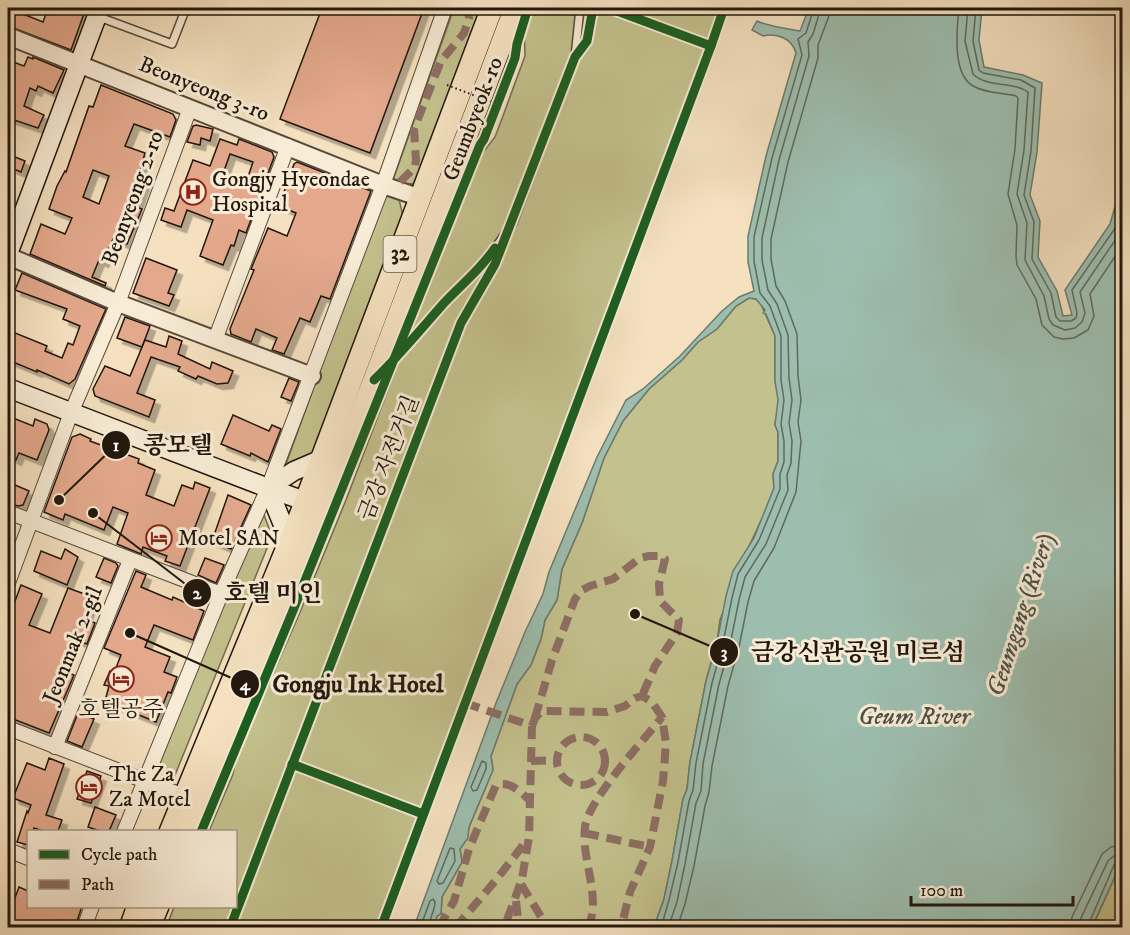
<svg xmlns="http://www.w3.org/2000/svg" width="1130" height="935" font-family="'IM FELL DW Pica','Noto Serif KR',serif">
  <defs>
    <filter id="shadow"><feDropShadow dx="5.5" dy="5.5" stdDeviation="0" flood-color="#0004"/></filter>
  </defs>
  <rect width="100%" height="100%" fill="#f5e1c0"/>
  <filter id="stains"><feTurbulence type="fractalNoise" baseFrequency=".00333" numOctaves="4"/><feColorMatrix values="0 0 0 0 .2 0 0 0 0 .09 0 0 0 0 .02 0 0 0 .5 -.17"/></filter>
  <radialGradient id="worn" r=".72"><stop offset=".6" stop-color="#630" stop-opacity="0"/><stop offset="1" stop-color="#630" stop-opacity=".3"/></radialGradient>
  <g fill="#c3c18d" stroke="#726c4d" stroke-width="1.5">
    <polygon points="454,8 483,8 420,184 392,183"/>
    <polygon points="530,8 724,8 381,927 166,928 174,907 236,906 236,832 209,831 233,774 236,758 298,617 346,500 399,361 407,331 464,185 469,182 477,160 495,137 500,124 525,56 524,24"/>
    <polygon points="390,196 399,199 403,216 315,457 297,467 286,464 383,197"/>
    <polygon points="749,298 756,299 760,302 775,336 775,381 779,400 775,425 778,432 778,461 773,474 774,488 765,512 745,555 720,620 717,642 706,681 690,762 687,789 683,799 672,861 664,899 654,927 434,928 437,915 441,914 442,897 462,862 460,849 467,838 469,827 493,770 491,756 517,684 531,665 541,639 545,620 557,600 562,569 582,523 604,458 623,421 649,389 682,360 698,342 717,329 736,306"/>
    <polygon points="264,515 272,536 173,780 159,781 154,770 258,519"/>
    <polygon points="1122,861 1122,927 1092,928"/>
  </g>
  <path fill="#9dbeaf" stroke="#6b7b6e" stroke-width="1.5" d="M809,8h173l-3,32 5,27 39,8 19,8 -5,69 -7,43 10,26 -2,36 19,34 6,25 9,-1 -7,-25 45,-66 12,-42v679l-30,66h-438l10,-28 8,-38 11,-62 4,-10 3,-27 16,-81 11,-39 9,-46 7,-25 21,-33 20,-50 -1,-14 5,-13v-29l-3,-7 3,-25 -3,-19v-45l-9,-22 -3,-1 2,-3 -9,-11 -7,-1 -13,8 -19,23 -19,13 -16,18 -33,29 -26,32 -19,37 -22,65 -20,46 -5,31 -12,20 -4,19 -10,26 -14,19 -26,72 2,14 -24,57 -1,11 -8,11 2,13 -20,35 -1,17 -4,2 -3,11h-20l82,-224 29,-71 18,-38 6,-22 48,-115 29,-57 17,-11 37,-33 42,-45 17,-14 15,-6 -6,-29v-26l18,-80 30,-103c-4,-15 -19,-20 -33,-17l-11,-6 5,-9c9,5 32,8 43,10z"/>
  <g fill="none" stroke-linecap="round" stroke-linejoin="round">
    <g stroke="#5f6a5e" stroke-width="1.5">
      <path d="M959,8c-2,20 -8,68 16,79 11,6 28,6 41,9l2,2 -3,51 -7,45 9,31 -1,31 1,9 19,34 6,26 12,12 9,2 11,-1 14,-8 6,-14 -4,-22 32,-48"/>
      <path d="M968,8l-3,33 8,33c14,14 40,7 55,18l-4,58 -7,44 10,29 -2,37 19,36 5,23 4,6 12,5 10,-2 7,-6 3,-9 -5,-21 42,-62"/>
      <polyline points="976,8 973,41 979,70 983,73 1021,80 1035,88 1031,151 1024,195 1034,222 1032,259 1051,293 1056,317 1060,321 1071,321 1076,318 1077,313 1072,290 1116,227 1122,204"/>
      <polygon points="482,761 486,763 486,769 477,790 473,791 471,787"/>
      <polygon points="450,848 454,849 455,861 443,883 439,884 437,881"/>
      <path d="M420,928l10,-27 3,-2 2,3c0,9 -6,16 -6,26"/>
      <polyline points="661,928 669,900 678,862 689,801 693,790 696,763 712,683 723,643 732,598 738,574 759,540 780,489 780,474 784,462 784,441 781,424 784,400 781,380 781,336 770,306 760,293 754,261 754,237 772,158 802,55 798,39 806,33 814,8"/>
      <polyline points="668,928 677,902 685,864 696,803 701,791 703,764 719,684 730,645 739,600 745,577 766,544 788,490 787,475 791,463 792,441 789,423 792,400 789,378 788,335 777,304 768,290 762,260 762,238 779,160 809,56 808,42 813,34 821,8"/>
      <polyline points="677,928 685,904 694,866 705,806 709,792 712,766 728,686 739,647 748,602 754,581 774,548 796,492 801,441 798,422 801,400 798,376 797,334 785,301 776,286 771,259 771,239 788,162 818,58 818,45 829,16 830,8"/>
      <polyline points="1070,928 1072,917 1102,854 1111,847 1122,845"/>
      <polyline points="1079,928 1080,920 1108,861 1115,855 1122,854"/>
      <polyline points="1087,928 1114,865 1118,862 1122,861"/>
    </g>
  </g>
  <g fill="#e4a98d" stroke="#21170d" stroke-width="1.5" fill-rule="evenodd" filter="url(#shadow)">
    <polygon points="8,8 43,22 48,8 86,8 71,50 8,26"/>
    <polygon points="322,8 424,8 370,153 280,119"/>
    <polygon points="28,57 33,59 33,57 64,70 53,93 38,86 36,91 30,88 24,106 44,115 38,128 8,118 8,60 24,66"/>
    <path d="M101,85l72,29 3,6 -6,17 -36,-13 -9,22 20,7 -8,28 7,3 -8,23 6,2 -15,35 -14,-5 -10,23 -4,-2 -7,17 14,6 -1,3 -75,-32 11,-30 24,10 7,-16 -23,-9 8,-23 8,-15 1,1 23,-66 4,1zM93,170l16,6 -10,28 -16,-7z"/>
    <polygon points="196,125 213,129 210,141 201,138 200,145 187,142 193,126"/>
    <path d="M220,139l17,6 2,-6 33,13 2,5 -28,76 -7,-3 -5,16 -3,-1 -8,20 -23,-9 13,-36 -26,-10 -6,17 -20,-7 4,-12 9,3 19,-51 17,6zM230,154l23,8 -7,21 -20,-7 1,-3 -3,-2z"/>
    <polygon points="15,157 25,161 21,172 11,168"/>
    <polygon points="297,162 371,191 330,299 321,296 310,322 300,318 284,354 272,350 277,338 256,329 251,342 231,334 230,329 254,270 251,269 256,257 268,228 287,236 296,213 279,206 294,164"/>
    <polygon points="146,258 177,270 168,293 174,295 169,306 133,293"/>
    <polygon points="22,273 106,309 75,379 69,384 37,370 37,372 8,360 8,330 47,346 45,351 62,358 68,343 73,345 80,326 63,319 67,309 15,290"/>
    <polygon points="125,317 150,326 142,347 117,338"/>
    <polygon points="169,336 182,341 178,354 210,369 212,362 233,371 228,383 217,384 198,376 196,379 178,371 180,367 151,357 137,393 155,400 149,417 95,396 93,389 105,366 130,376 145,340 166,347"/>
    <polygon points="289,378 299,382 291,401 281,397"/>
    <polygon points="233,415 269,431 272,425 281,429 268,462 251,453 250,456 221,444"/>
    <polygon points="8,416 33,426 35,419 47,424 49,430 37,460 19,453 16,460 8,456"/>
    <polygon points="80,434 91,439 90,441 139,459 138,463 155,470 146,495 174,506 182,485 193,489 195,482 210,488 180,566 165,561 167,556 143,547 141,554 117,544 128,513 113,507 104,530 65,514 63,520 44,512 72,437"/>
    <polygon points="8,482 29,491 23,505 18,506 8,503"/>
    <polygon points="228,495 251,505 231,549 212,541"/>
    <polygon points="65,549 78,557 67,585 34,571 41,551 61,559"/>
    <polygon points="104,558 116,563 118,566 111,583 96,577"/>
    <polygon points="205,558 224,565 216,583 198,575"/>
    <polygon points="136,571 146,575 141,587 172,600 173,597 204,611 193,640 154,625 145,647 170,657 164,672 177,677 171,693 168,692 156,722 105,701 109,686 104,685 110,671 114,673 121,655 104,648"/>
    <polygon points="21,585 42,594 29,625 50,633 68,588 90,596 88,601 91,604 85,619 95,623 87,644 71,638 59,670 74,675 49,733 8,717 8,620"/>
    <polygon points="78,713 94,719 82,747 67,741"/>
    <polygon points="49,758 64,764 46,815 62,820 58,831 43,831 34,828 33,831 28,831 28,845 17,842 27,811 28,813 31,805 13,798 27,763 45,770"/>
    <polygon points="87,771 101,776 91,803 77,799"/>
    <polygon points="95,807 116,815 109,831 100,831 88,827"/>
    <polygon points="19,887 28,891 28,906 82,906 75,927 8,927 8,904 12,906"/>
  </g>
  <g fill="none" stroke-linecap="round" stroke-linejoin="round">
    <g stroke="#564a3a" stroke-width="10">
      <g id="service">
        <polyline points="99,17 172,44 186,8"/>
        <polyline points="386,368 446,302 485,262 513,223 575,57 580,8"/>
      </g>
    </g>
    <g stroke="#564a3a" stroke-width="16">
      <g id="minor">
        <polyline points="215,340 288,146"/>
        <polyline points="8,512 221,594"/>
        <polyline points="8,583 71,413 118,303 190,108"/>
        <polyline points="8,728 184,796"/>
        <polyline points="55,747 130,560"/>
        <polyline points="124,832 221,594 268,488 383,185 445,8"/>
        <polyline points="8,850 28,858"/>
        <polyline points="84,928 92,906"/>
      </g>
    </g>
    <g stroke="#564a3a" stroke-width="20">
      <g id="tertiary">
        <polyline points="8,36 383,185 421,198"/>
        <polyline points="8,256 118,303 312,376"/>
      </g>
    </g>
    <g stroke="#21170d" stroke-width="21">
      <g id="secondary">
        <polyline points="8,254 100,8"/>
        <polyline points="8,388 268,488 319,506"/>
        <polyline points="290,542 268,488 294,471 322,459"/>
      </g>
    </g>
    <g stroke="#21170d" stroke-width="24">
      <g id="primary">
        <polyline points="170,832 298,521 492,8"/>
        <polyline points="190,832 286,600 374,380 515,8"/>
        <polyline points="130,928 138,906"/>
        <polyline points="149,928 158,906"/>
      </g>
    </g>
    <use href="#service" stroke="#f8ecd6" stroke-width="7"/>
    <use href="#minor" stroke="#f8ecd6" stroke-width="14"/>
    <use href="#tertiary" stroke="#f8ecd6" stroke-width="16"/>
    <use href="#secondary" stroke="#f8ecd6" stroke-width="18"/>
    <use href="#primary" stroke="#f5e1c0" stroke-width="21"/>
    <polyline stroke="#21170d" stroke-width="2" stroke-dasharray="1.5 3" stroke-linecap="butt" points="447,85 494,103"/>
    <g stroke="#8d6e63" stroke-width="8" stroke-dasharray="15 8" stroke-linecap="butt">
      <polyline points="400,182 415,167 416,160 414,129 441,61 464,33 469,18 468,8"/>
      <polyline points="465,703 532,726 529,837 522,879 504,928"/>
      <polyline points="535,718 552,660 575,599 582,590 590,586 613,579 640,558 649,556 661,556 665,559 659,584 660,601 679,620 677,633 655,666 642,696"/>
      <polyline points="532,726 535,718 542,711 607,712 625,706 635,698 642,696 652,702 662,717 666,743 663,781 650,847 630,892 621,928"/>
      <circle cx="581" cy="761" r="24"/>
      <polyline points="531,761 557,760"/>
      <polyline points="584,833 650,847"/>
      <polyline points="521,884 543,920 552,928"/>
      <polyline points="516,901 519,928"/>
      <path d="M444,928l-2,-6 12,-21 15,-52 27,-64c14,-5 26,8 35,17"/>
      <polyline points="455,928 496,880 527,840"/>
      <path d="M588,928c14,-31 -7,-67 -3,-101 3,-27 59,-87 77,-110"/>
    </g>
    <g stroke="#f8ecd6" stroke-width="13">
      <g id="cycleway">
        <polyline points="609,8 711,46 724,8"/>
        <path d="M374,380c25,-24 47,-51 70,-77 17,-18 37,-34 51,-55"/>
        <polyline points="292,764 423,814"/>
        <polyline points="201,832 292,613 480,145 484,139 515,58 517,44 528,8"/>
        <polyline points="230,928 461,323 495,264 575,57 587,41 593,8"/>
        <polyline points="381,928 711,46"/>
      </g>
    </g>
    <use href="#cycleway" stroke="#1b5e20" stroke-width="9"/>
  </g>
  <defs>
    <g id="hospital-ring" transform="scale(1.35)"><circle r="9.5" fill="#f8ecd6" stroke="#8f2418" stroke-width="1.5"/><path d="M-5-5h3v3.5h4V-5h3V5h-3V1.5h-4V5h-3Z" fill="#8f2418"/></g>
    <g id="hotel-ring" transform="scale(1.35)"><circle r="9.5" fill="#f8ecd6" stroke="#8f2418" stroke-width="1.5"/><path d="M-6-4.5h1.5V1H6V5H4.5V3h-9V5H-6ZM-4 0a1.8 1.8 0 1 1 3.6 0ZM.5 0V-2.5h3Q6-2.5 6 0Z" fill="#8f2418"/></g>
  </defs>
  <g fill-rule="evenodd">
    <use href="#hospital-ring" x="193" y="192"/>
    <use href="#hotel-ring" x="159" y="538"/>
    <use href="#hotel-ring" x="121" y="679"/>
    <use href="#hotel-ring" x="89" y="787"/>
  </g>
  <g text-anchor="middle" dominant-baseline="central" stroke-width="6" stroke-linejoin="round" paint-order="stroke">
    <rect fill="#f8ecd6" stroke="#625749" stroke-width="1.5" x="383.5" y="236" width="33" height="36" rx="4.5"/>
    <g font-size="21" font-weight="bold" fill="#21170d">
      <text x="400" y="254">32</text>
    </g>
    <g font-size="22" fill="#21170d" stroke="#f8ecd6">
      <text transform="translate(204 89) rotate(22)">Beonyeong 3-ro</text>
      <text transform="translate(473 119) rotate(-69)">Geumbyeok-ro</text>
      <text transform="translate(133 198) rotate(-70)">Beonyeong 2-ro</text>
      <text transform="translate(389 458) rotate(-69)">금강 자전거길</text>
      <text transform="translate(73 645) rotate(-68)">Jeonmak 2-gil</text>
    </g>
    <g font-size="22" fill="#21170d" stroke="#f8ecd6" text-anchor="start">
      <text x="212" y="179">Gongjy Hyeondae<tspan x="212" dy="25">Hospital</tspan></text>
      <text x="178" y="538">Motel SAN</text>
      <text x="121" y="709" text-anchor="middle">호텔공주</text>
      <text x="109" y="774">The Za<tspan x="109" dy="25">Za Motel</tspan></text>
    </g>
    <g font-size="24" font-style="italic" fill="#4c5146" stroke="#f8ecd6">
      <text transform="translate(1021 615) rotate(-72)">Geumgang (River)</text>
      <text x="914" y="717">Geum River</text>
    </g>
  </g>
  <path fill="none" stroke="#21170d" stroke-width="2" d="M59 500L116 445M93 513L197 593M635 614L724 652M130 633L245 684"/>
  <g fill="#21170d" stroke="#f8ecd6" stroke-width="2">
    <circle cx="59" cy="500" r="6"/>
    <circle cx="93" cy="513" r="6"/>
    <circle cx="635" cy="614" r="6"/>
    <circle cx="130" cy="633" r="6"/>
    <circle cx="116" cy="445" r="15"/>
    <circle cx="197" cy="593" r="15"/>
    <circle cx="724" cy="652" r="15"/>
    <circle cx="245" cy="684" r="15"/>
  </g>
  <g font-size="18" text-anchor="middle" font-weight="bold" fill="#fff">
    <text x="116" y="451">1</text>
    <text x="197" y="599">2</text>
    <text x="724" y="658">3</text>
    <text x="245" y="690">4</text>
  </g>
  <g font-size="24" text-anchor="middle" font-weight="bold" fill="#21170d" stroke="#f8ecd6" stroke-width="6" stroke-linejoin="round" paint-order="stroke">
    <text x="178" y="453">콩모텔</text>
    <text x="273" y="601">호텔 미인</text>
    <text x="858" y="660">금강신관공원 미르섬</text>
    <text x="358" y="692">Gongju Ink Hotel</text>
  </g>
  <rect width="1130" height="935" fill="none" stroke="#f5e1c0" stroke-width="30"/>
  <rect x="9" y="9" width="1112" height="917" fill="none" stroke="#21170d" stroke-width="3"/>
  <rect x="15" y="15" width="1100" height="905" fill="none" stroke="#21170d" stroke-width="1.5"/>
  <rect x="27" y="830" width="210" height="78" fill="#f8ecd6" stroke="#a29786" stroke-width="1.5"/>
  <rect x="39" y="850" width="30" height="9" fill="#1b5e20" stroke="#a29786" stroke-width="1.5"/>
  <text x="81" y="860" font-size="18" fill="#21170d">Cycle path</text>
  <rect x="39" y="880" width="30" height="9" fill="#8d6e63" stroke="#a29786" stroke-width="1.5"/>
  <text x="81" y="890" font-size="18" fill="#21170d">Path</text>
  <path d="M911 896v9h162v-9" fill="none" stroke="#21170d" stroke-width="3"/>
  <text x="920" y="896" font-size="18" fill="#21170d" stroke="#f8ecd6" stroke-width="4.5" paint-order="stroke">100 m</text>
  <rect width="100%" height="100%" filter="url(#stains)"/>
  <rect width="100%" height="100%" fill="url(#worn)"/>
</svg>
